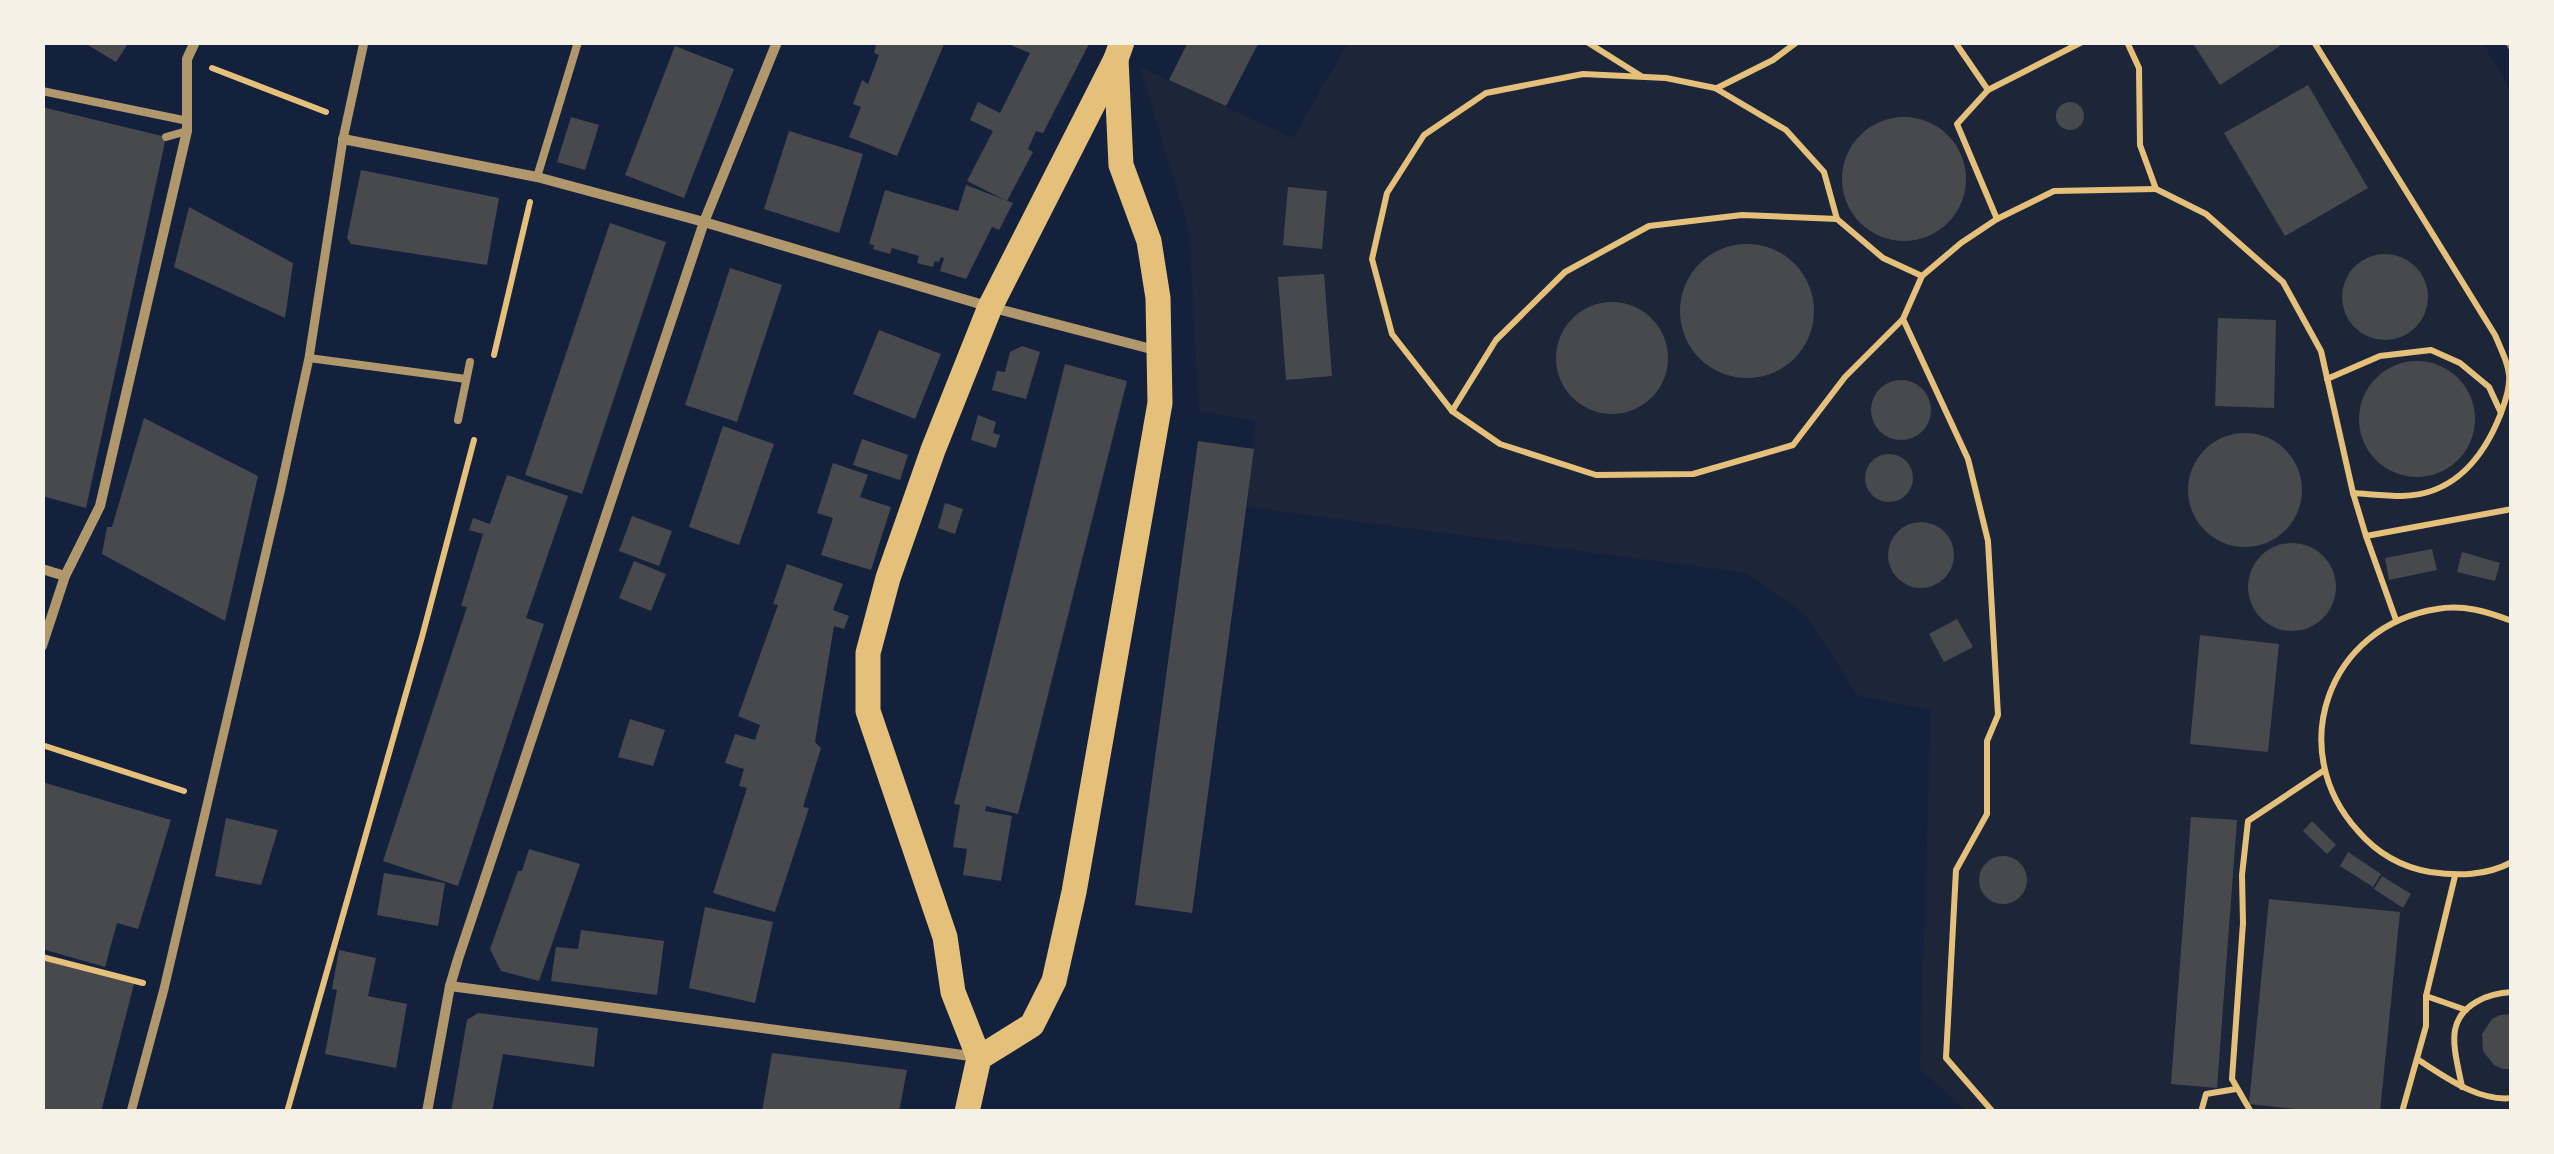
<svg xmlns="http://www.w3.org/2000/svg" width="2554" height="1154" font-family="Poppins,sans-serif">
  <rect width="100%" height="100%" fill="#14213d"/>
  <polygon fill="#1d2539" points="1348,43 2483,43 2512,93 2511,1111 1967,1111 1920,1069 1931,710 1857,695 1807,616 1747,573 1247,507 1255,420 1199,412 1189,230 1140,67 1293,138"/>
  <g fill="#48494c">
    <polygon points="83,42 129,42 116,62"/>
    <polygon points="877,42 944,44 897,156 849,137 861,107 853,104 862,80 868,84 879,55 874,53"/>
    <polygon points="1003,42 1090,42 1043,133 1036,131 1028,149 1033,152 1007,201 967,181 993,131 970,120 978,102 1000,113 1030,53"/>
    <polygon points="1188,42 1259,42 1226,106 1169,80"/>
    <polygon points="2192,42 2278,42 2280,46 2220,85"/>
    <polygon points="675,46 734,69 684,198 625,175"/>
    <polygon points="2308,85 2368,188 2285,236 2224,133"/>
    <circle cx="2070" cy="116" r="14"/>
    <polygon points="42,107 166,137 86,508 42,496"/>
    <polygon points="571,117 599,125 585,170 557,162"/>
    <circle cx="1904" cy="179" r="62"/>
    <polygon points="789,131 863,154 839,233 764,209"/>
    <polygon points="361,170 499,198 487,265 351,244 347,238"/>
    <polygon points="966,185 1013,203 999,230 992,227 966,279 940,271 944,258 941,257 939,262 935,261 933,267 917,263 919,256 892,248 890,254 873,249 874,245 869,244 885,190 958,211"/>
    <polygon points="1288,187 1327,191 1322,249 1283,245"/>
    <polygon points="189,207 293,263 285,318 174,267"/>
    <polygon points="610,223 666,242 582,494 525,475"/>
    <circle cx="1747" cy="311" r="67"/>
    <circle cx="2385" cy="297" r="43"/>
    <polygon points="730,268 782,285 737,422 685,405"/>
    <polygon points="1324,274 1332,376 1286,380 1278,277"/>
    <circle cx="1612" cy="358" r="56"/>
    <polygon points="2218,318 2276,320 2274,408 2215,406"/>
    <polygon points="879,330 941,354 915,419 853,394"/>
    <polygon points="1022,346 1040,352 1026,399 992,390 997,371 1005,372 1010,352"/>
    <circle cx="2417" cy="419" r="58"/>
    <polygon points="1065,364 1127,381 1018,814 986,806 985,811 1012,816 1001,881 963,875 967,849 953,847 960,805 954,804"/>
    <circle cx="1901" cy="410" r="30"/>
    <polygon points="978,415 996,422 993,433 1000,435 996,448 971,440"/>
    <polygon points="144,418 258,476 225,621 102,554 107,527 112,527"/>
    <polygon points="723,426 774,444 739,545 689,527"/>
    <circle cx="2245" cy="490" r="57"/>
    <polygon points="862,439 908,455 900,480 853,465"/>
    <polygon points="1198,441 1254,449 1192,913 1135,905"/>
    <circle cx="1889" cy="478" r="24"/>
    <polygon points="833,463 868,475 860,497 891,507 871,570 821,555 833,518 817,513"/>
    <polygon points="507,475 568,496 526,618 544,624 458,886 383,861 467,607 461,606 483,534 469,530 473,518 490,524"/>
    <polygon points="945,503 963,509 955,534 938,528"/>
    <polygon points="632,516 672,531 659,566 619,551"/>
    <circle cx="1921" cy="555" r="33"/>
    <circle cx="2292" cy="587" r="44"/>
    <polygon points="2432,549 2437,570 2389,580 2385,558"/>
    <polygon points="2462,552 2500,563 2495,581 2457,572"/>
    <polygon points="634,561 666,574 651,611 619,598"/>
    <polygon points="787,564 843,584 833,610 849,616 844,629 834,626 815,742 821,748 803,807 809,808 775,912 713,893 747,788 739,786 744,769 725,763 735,734 755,740 760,725 738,716 778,605 773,604"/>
    <polygon points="1957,619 1973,647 1944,662 1929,634"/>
    <polygon points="2200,635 2279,644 2268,752 2190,744"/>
    <polygon points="630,719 665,730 653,766 618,757"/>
    <polygon points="42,782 171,820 138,929 117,923 105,967 42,949"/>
    <polygon points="2191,817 2237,820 2217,1088 2171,1084"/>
    <polygon points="226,818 278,830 261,885 215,876"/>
    <polygon points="2312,821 2336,845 2327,854 2303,831"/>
    <polygon points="529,849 580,864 539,981 501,971 490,949 518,871 522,871"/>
    <polygon points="2348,852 2381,874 2373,887 2340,866"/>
    <circle cx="2003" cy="880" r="24"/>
    <polygon points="384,873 445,883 438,926 377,915"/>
    <polygon points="2382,876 2411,894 2403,908 2374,889"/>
    <polygon points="2269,899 2400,912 2380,1112 2322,1112 2249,1104"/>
    <polygon points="705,907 773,922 755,1003 689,988"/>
    <polygon points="581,930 664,941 657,995 551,981 556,947 578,949"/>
    <polygon points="339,950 376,958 368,996 407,1004 396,1068 325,1054 337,990 332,989"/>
    <polygon points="42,960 134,984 101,1112 42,1112"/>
    <polygon points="478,1013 598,1028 594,1067 503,1054 492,1112 451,1112 467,1020"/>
    <polygon points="2512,1014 2512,1069 2503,1069 2494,1065 2483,1051 2482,1034 2492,1019 2500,1015"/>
    <polygon points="772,1053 907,1070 899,1112 762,1112"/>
  </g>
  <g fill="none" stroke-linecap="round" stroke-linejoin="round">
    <g stroke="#e5c07b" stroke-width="6">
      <polyline points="1587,42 1641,76"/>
      <polyline points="1955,42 1988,90"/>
      <polyline points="2127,42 2139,68 2140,145 2156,189 2206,214 2283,282 2321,351 2353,493 2366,536 2396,620"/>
      <path d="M2314,42l181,293c15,35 20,41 6,78"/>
      <polyline points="212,68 326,112"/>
      <polyline points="1717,88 1773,60 1797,42"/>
      <polyline points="1997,219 1957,124 1988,90 2082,42"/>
      <polyline points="1903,319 1845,377 1793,445 1693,474 1596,475 1500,444 1452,411 1496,340 1565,272 1649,226 1742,215 1837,219 1883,258 1922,276"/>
      <polyline points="494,355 530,202"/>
      <path d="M2327,379l53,-23 51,-6 29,13 29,24 12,26c-17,44 -47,82 -99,83 -16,0 -33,-2 -49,-3"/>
      <polyline points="1452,411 1392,334 1372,259 1387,193 1424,135 1486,93 1583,74 1666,78 1715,88 1786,130 1824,172 1837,219"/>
      <polyline points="2366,536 2512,509"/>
      <path d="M2512,621c-24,-9 -49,-17 -75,-12 -109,17 -153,141 -79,222 19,22 43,36 72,41 28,4 56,4 82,-10"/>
      <polyline points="42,745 184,791"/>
      <polyline points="42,957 143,983"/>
      <polyline points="2426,996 2466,1010"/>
      <path d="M2417,1059c27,17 61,43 95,39"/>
      <path d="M2462,1087c-3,-17 -10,-40 -7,-57 5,-26 34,-37 57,-38"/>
      <polyline points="287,1112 422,637 474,440"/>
      <polyline points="1993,1112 1946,1058 1956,870 1987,814 1987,741 1998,715 1988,541 1968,459 1903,319 1922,276 1961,243 1997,219 2054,191 2156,189"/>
      <polyline points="2201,1112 2206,1094 2236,1089"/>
      <polyline points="2251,1112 2232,1079 2243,923 2242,875 2248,821 2323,771"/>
      <polyline points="2402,1112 2426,1026 2426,996 2455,876"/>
    </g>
    <g stroke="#b1986c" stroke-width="8">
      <polyline points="42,91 188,121"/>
      <polyline points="166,137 187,131"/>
      <polyline points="537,177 578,42"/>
      <polyline points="309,358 466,379"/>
      <polyline points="458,420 470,362"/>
    </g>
    <polyline stroke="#b1986c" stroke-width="9" points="131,1112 164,989 280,492 309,358 343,139 364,42"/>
    <g stroke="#b1986c" stroke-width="10">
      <polyline points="343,139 537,177 704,222 990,307 1159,351"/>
      <polyline points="42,569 65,576"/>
      <polyline points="42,646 65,576 100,506 187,131 187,59 195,42"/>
      <polyline points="450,986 978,1057"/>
      <polyline points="427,1112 450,986 458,959 704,222 777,42"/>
    </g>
    <g stroke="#e5c07b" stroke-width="25">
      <polyline points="979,1058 953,992 945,937 868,711 868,653 888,578 933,450 990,307 1116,59 1122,42"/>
      <polyline points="967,1112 979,1058 1032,1025 1054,981 1074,892 1160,403 1158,298 1149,241 1121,165 1116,59"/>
    </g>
    <polyline stroke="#918062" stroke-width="8" points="2509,42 2512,47"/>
  </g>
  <rect width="2554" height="1154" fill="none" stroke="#f6f1e7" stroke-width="90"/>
</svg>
